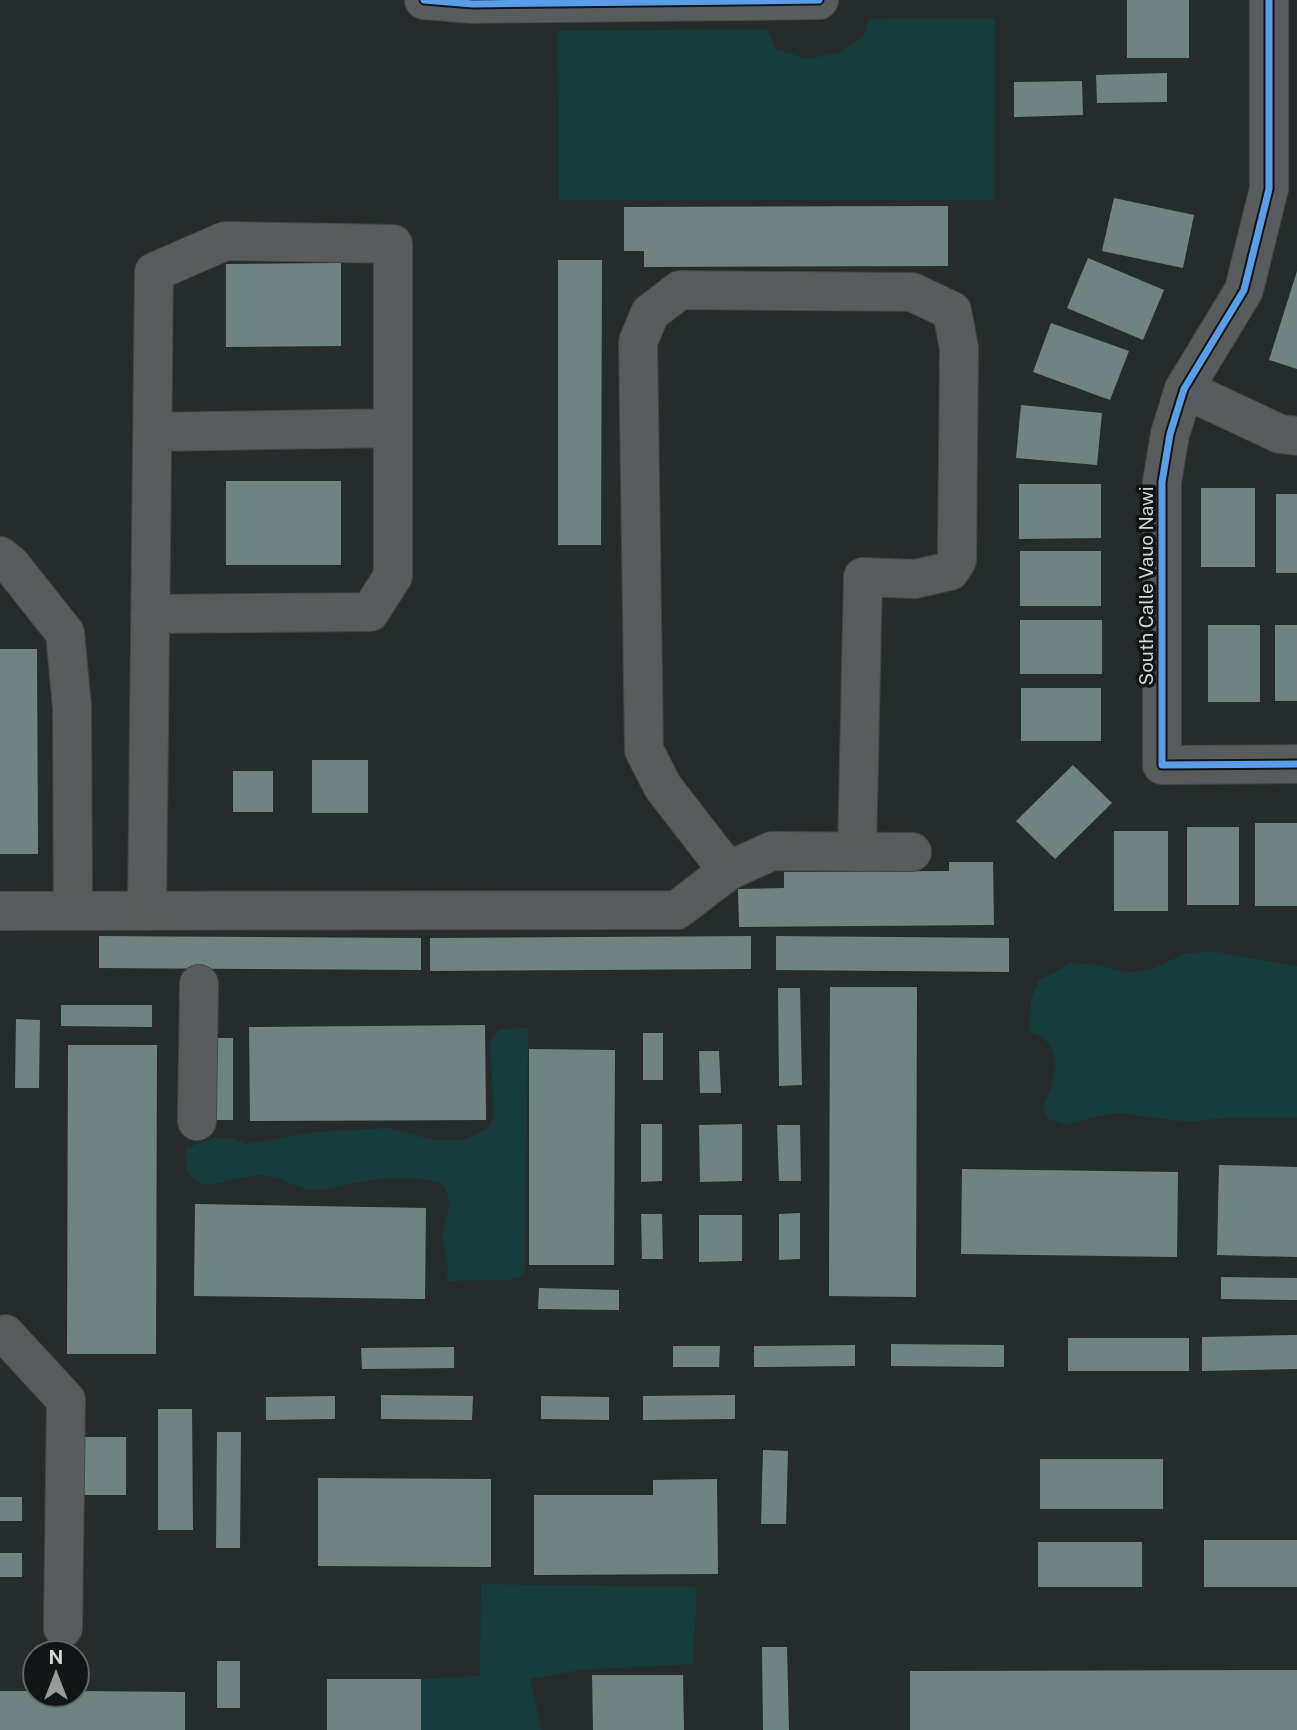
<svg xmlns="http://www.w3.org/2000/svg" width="1297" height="1730" font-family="'Public Sans',sans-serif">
  <rect width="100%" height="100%" fill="#262c2b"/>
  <g fill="#173c3c">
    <polygon points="995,18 994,200 559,200 558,31 767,29 776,49 808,59 838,53 864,36 869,19"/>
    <path d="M1211,951l86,15v152h-73l-35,4 -72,-9 -24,4 -27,8 -18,-6 -5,-13c10,-21 21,-47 2,-66 -4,-4 -11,-6 -16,-8l2,-32 7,-19 33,-18 28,2 28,8 25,-4 32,-15z"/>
    <path d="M528,1028l-3,247 -17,5 -61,1 1,-17 -6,-26 8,-37 -7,-17c-22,-9 -65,-6 -90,-1 -12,2 -30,9 -42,7 -17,-3 -33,-15 -52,-15 -13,0 -50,12 -57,9 -16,-6 -18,-22 -16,-36l27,-10 21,1 12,5 72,-12 70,-4 46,12h31l23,-12 6,-10 -4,-77 9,-12z"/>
    <polygon points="481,1584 697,1587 693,1664 580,1670 530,1679 542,1730 421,1730 421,1679 480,1676"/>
  </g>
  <g fill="#708383">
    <rect x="1127" y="0" width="62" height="58"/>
    <polygon points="1167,73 1167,102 1097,103 1096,75"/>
    <polygon points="1082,81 1083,115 1014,117 1014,82"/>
    <polygon points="1114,198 1194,215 1183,268 1102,251"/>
    <polygon points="948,206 948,266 644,267 644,251 624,251 624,207"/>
    <polygon points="1088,258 1164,290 1143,340 1067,308"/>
    <polygon points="558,260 602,260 601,545 558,545"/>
    <polygon points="341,263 341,346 226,347 226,264"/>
    <polygon points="1297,271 1297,369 1269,360"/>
    <polygon points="1051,323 1129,351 1110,400 1033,372"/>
    <polygon points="1021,405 1102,413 1097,465 1016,458"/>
    <rect x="226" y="481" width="115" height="84"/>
    <polygon points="1019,484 1101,484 1101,538 1019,539"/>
    <rect x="1201" y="488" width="54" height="79"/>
    <rect x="1276" y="494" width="21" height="79"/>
    <rect x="1020" y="551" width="81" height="55"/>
    <rect x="1020" y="620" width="82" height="54"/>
    <rect x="1208" y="625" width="52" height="77"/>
    <rect x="1275" y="625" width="22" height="76"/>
    <polygon points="0,649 37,649 38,854 0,854"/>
    <rect x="1021" y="688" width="80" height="53"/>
    <rect x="312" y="760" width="56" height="53"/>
    <polygon points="1073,765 1112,803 1055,859 1016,821"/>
    <rect x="233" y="771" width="40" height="41"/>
    <rect x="1255" y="823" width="42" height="83"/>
    <rect x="1187" y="827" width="52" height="78"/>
    <rect x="1114" y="831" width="54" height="80"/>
    <polygon points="949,862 993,862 994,925 739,927 738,889 784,888 784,872 949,871"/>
    <polygon points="99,936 421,938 421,970 99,968"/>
    <polygon points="751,936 751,969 430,971 430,938"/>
    <polygon points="776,936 1009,938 1009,972 776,970"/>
    <polygon points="830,987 917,987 916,1297 829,1296"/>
    <polygon points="778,988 800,988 802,1085 779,1086"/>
    <polygon points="61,1005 152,1005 152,1027 61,1026"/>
    <polygon points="16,1019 40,1020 39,1088 15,1088"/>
    <polygon points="485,1025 486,1120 250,1121 249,1027"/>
    <rect x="643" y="1033" width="20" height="47"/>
    <rect x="214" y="1038" width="19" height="82"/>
    <polygon points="68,1045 157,1045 156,1354 67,1354"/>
    <polygon points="529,1049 615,1050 614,1265 529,1265"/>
    <polygon points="699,1051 719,1051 721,1093 700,1093"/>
    <polygon points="641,1124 662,1124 662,1181 641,1182"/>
    <polygon points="742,1124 742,1181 700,1182 699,1125"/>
    <polygon points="777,1125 800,1125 801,1181 779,1181"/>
    <polygon points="1219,1165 1297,1167 1297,1257 1217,1255"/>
    <polygon points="962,1169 1178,1172 1177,1257 961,1254"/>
    <polygon points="195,1204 426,1208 425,1299 194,1296"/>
    <polygon points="800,1213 800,1259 779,1260 779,1214"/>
    <polygon points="641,1214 662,1214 663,1259 642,1259"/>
    <polygon points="699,1215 742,1215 742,1261 699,1262"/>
    <polygon points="1221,1277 1297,1278 1297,1300 1221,1299"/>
    <polygon points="539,1288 619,1290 619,1310 538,1309"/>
    <polygon points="1297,1335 1297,1369 1202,1371 1202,1337"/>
    <rect x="1068" y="1338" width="121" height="33"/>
    <polygon points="891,1344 1004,1345 1004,1367 891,1366"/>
    <polygon points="855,1345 855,1366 754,1367 754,1346"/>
    <polygon points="673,1346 720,1346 719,1367 673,1367"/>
    <polygon points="454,1347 454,1368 362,1369 361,1348"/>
    <polygon points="381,1395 473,1396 472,1420 381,1419"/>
    <polygon points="735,1395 735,1419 643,1420 643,1396"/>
    <polygon points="335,1396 335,1419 266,1420 266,1397"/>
    <polygon points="541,1396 609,1397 609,1420 541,1419"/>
    <polygon points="158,1409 192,1409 193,1530 158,1530"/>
    <polygon points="217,1432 241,1432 240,1548 216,1548"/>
    <rect x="78" y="1437" width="48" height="58"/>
    <polygon points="763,1450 788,1451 786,1524 761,1524"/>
    <rect x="1040" y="1459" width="123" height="50"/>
    <polygon points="318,1478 491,1479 491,1567 318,1566"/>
    <polygon points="717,1479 718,1574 534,1575 534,1495 653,1495 653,1480"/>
    <rect x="0" y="1497" width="22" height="24"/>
    <rect x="1204" y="1540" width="93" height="47"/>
    <rect x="1038" y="1542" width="104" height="45"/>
    <rect x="0" y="1553" width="22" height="24"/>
    <polygon points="762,1647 787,1647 789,1730 763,1730"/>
    <rect x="217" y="1661" width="23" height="47"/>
    <polygon points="1297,1670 1297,1730 910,1730 910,1671"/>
    <polygon points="592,1675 683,1675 684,1730 593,1730"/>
    <rect x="327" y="1679" width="94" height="51"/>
    <polygon points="0,1691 35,1691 35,1695 77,1695 77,1691 185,1692 185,1730 0,1730"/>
  </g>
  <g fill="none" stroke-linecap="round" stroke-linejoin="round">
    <g stroke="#424747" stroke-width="40">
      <g id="minor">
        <polyline points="424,0 473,4 819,0"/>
        <polyline points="1269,0 1269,189 1244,290 1184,389 1170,434 1162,482 1162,765 1297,764"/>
        <polyline points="1184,389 1280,434 1297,436"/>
        <polyline points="153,432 393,428"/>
        <polyline points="0,556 11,565 65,633 72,707 73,911"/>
        <polyline points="728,871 663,787 644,750 638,342 650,313 680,290 912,292 952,311 959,348 957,560 950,571 915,579 863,577 857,852"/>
        <polyline points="0,911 677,910 728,871 772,851 912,852"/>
        <path d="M147,911c2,-213 5,-426 7,-639l71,-31 168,3v332l-23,36 -220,2"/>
        <polyline points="197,1121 199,984"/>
        <polyline points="5,1334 66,1400 63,1628"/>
      </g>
    </g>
    <use href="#minor" stroke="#595c5c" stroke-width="38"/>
    <g stroke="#111515" stroke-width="11">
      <g id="cycleway">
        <polyline points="424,0 473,4 819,0"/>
        <polyline points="1269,0 1269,189 1244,290 1184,389 1170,434 1162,482 1162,765 1297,764"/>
      </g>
    </g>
    <use href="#cycleway" stroke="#5a9eea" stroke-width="7"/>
  </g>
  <g text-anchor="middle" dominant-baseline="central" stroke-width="7" stroke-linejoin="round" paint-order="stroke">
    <g font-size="19" fill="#d2d8d7" stroke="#111515">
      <text transform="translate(1146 586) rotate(-90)">South Calle Vauo Nawi</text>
    </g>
  </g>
  <g transform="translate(56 1674)"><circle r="33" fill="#111515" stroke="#5e6363" stroke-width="2"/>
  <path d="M0-5L12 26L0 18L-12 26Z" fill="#969c9b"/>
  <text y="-10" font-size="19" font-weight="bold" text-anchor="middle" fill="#d2d8d7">N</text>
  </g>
</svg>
